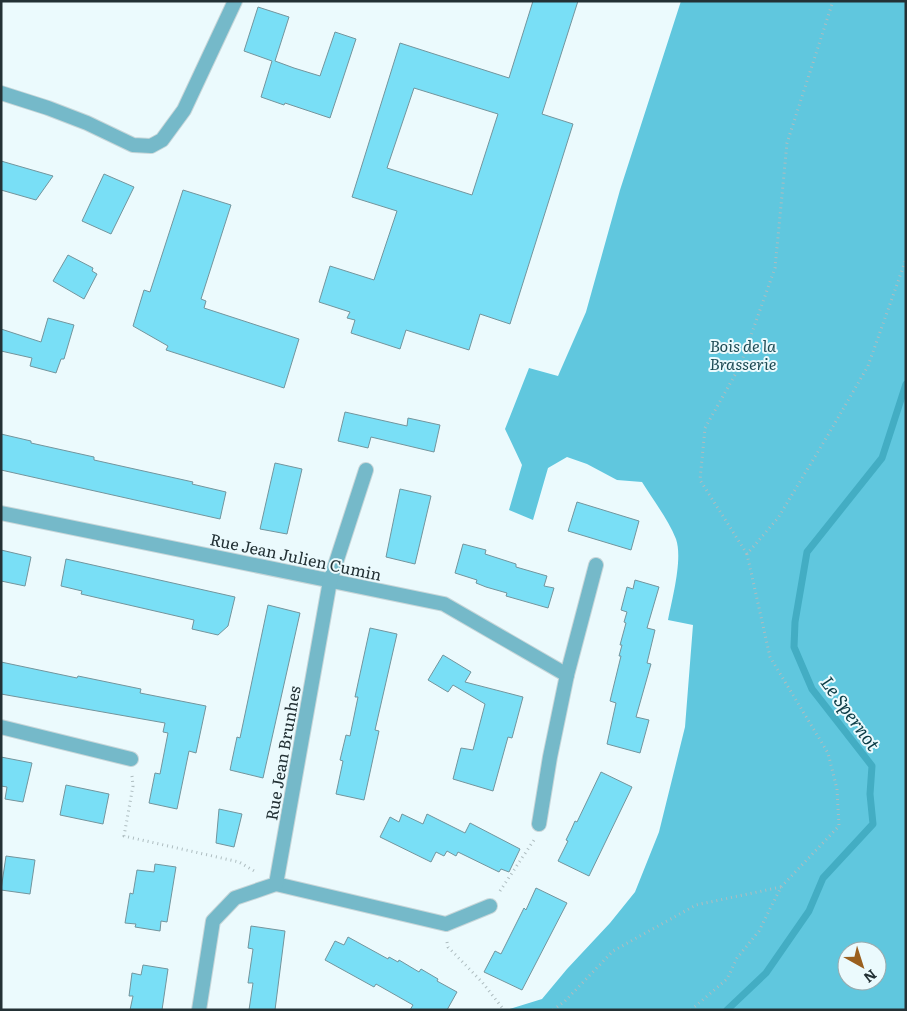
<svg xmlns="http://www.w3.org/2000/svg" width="907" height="1011" font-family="Literata,serif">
  <rect width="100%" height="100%" fill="#ebfafd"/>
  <path fill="#60c7de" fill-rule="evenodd" d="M681,1h225v1009h-400l36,-11 25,-30 43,-46 25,-31 24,-60 26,-105 8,-102 -25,-5c4,-21 15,-61 8,-81 -8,-20 -23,-39 -34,-57l-25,-2 -30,-16 -20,-7 -19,11 -15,52 -24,-10 13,-45 -17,-36 24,-61 29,8 28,-64 34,-122zM847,951h30v30h-30z"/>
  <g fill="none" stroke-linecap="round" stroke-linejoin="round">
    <polyline stroke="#43adc3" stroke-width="7" points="727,1010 766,973 809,911 823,878 873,824 870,794 872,766 812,689 794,647 795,622 807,552 882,458 906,384"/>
  </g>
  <g fill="#79dff6" stroke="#73959d" fill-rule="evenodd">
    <path d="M533,1h45l-36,113 31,10 -63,200 -30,-10 -11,36 -63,-20 -6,19 -49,-16 4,-13 -8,-2 3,-6 -31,-10 11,-36 44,14 23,-69 -45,-14 48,-154 109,35zM414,88l84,26 -26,81 -85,-27z"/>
    <polygon points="258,7 289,17 275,61 294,68 320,76 335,32 356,39 330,118 285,103 284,105 261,97 272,61 244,51"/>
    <polygon points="1,161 53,176 36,200 1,190"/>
    <polygon points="104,174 134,187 111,234 82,221"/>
    <polygon points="183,190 231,205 201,299 206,301 204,308 299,339 284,388 166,350 168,346 133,326 144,290 150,292"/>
    <polygon points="68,255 93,268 92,271 97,274 84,299 53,281"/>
    <polygon points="48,318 74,325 64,359 61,359 56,373 30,366 32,358 1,351 1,329 41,342"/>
    <polygon points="345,412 407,426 408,418 440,425 434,452 371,437 368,448 338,441"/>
    <polygon points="1,434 31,441 31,443 94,457 94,460 193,482 192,484 226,492 220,519 1,470"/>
    <polygon points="275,463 302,469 287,534 260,529"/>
    <polygon points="400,489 431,496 415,564 386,557"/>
    <polygon points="577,502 639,521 631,550 568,531"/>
    <polygon points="463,544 486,550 485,554 516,564 516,567 547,576 544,586 554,588 548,608 506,596 507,593 486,587 476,583 477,580 455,573"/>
    <polygon points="1,550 31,557 25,586 1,581"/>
    <polygon points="66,559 235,597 228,626 218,635 192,629 194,620 81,594 82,591 61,586"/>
    <polygon points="635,580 659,587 647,628 655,630 647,663 651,664 636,717 649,720 640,753 607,744 616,703 610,701 621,656 619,656 622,645 620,645 626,623 624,622 627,612 621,610 627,587 633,589"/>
    <polygon points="268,605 300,613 263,778 230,770 237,737 240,738"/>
    <polygon points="370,628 397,634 375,730 379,731 364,800 336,794 343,761 340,760 346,735 350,736 358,697 355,697"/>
    <polygon points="443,655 471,672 465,682 523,697 512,738 508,737 493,791 453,779 461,748 473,750 485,704 453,685 448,692 428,680"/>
    <polygon points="1,662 77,678 78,676 141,689 140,693 206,706 196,753 189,751 177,809 149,803 155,773 160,774 168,733 163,732 165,723 1,694"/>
    <polygon points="1,757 32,763 23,802 5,799 7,787 1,786"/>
    <polygon points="601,772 632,787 589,876 558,861 568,841 566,840 571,830 575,821 577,822"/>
    <polygon points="66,785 109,794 103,824 60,815"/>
    <polygon points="219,809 242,814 234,847 216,843"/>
    <polygon points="402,814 423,824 427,814 465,833 470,823 520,849 509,872 501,869 499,872 458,852 456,856 447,851 444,856 436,852 431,862 380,837 390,817 399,822"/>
    <polygon points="6,856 35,860 30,894 1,890"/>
    <polygon points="155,864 176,867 167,922 161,921 160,931 135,927 136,924 125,923 130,893 133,894 137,870 154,872"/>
    <polygon points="536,888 567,903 522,990 484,972 495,951 501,954 524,908 526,910"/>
    <polygon points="251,926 285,931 275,1010 249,1010 253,983 248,983 253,949 248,948"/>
    <polygon points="348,937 388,959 389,957 398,962 399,960 419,972 421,969 438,979 437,981 457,992 447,1010 410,1010 413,1005 376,984 374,987 325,960 335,941 344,945"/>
    <polygon points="143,965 168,969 162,1010 130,1010 133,996 129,996 132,973 141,975"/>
  </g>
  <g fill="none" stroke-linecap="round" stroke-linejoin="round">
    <g stroke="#c7d6d9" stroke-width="16">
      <g id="minor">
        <polyline points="1,93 48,108 87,123 133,145 151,146 162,140 184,110 235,1"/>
        <polyline points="1,513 444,604 567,675"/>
        <polyline points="1,727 131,759"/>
        <polyline points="539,824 550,757 567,675 596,565"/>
        <polyline points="276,884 446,924 490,906"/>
        <polyline points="199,1010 213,921 235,898 276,884 330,581 366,470"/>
      </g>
    </g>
    <g stroke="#aebdc0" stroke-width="3" stroke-dasharray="1 4" stroke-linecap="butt">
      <polyline points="747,554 700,480 705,428 740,366 775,268 787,143 833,1"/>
      <polyline points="132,776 133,786 124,836 239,862 256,872"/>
      <polyline points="500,891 534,840"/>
      <polyline points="447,942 448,947 482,982 504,1010"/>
      <polyline points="553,1010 565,1001 613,951 696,905 781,887"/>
      <polyline points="691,1010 727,979 737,958 759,931 781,887 839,826 837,789 828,753 770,657 747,554 778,518 828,435 868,366 906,259"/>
    </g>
    <use href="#minor" stroke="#75b9c9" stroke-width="14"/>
  </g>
  <g text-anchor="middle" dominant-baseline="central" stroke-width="4" stroke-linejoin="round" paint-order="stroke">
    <g font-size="16" font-style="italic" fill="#1c4a54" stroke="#ebfafd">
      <text x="743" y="345">Bois de la<tspan x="743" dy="18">Brasserie</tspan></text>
    </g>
    <g font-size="16" fill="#233135" stroke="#ebfafd">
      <text transform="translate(296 556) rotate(12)">Rue Jean Julien Cumin</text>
      <text transform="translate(282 753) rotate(-80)">Rue Jean Brunhes</text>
    </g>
    <g font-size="18" font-style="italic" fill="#0b3c46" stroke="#ebfafd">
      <text transform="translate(851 713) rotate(54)">Le Spernot</text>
    </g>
  </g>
  <rect width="907" height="1011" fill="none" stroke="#233135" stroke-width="5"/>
  <g transform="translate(862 966) rotate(141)"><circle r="24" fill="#ebfafd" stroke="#9baaad"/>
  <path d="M0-4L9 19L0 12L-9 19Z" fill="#9a601f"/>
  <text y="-8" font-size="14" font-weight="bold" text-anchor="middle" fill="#233135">N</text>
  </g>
</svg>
